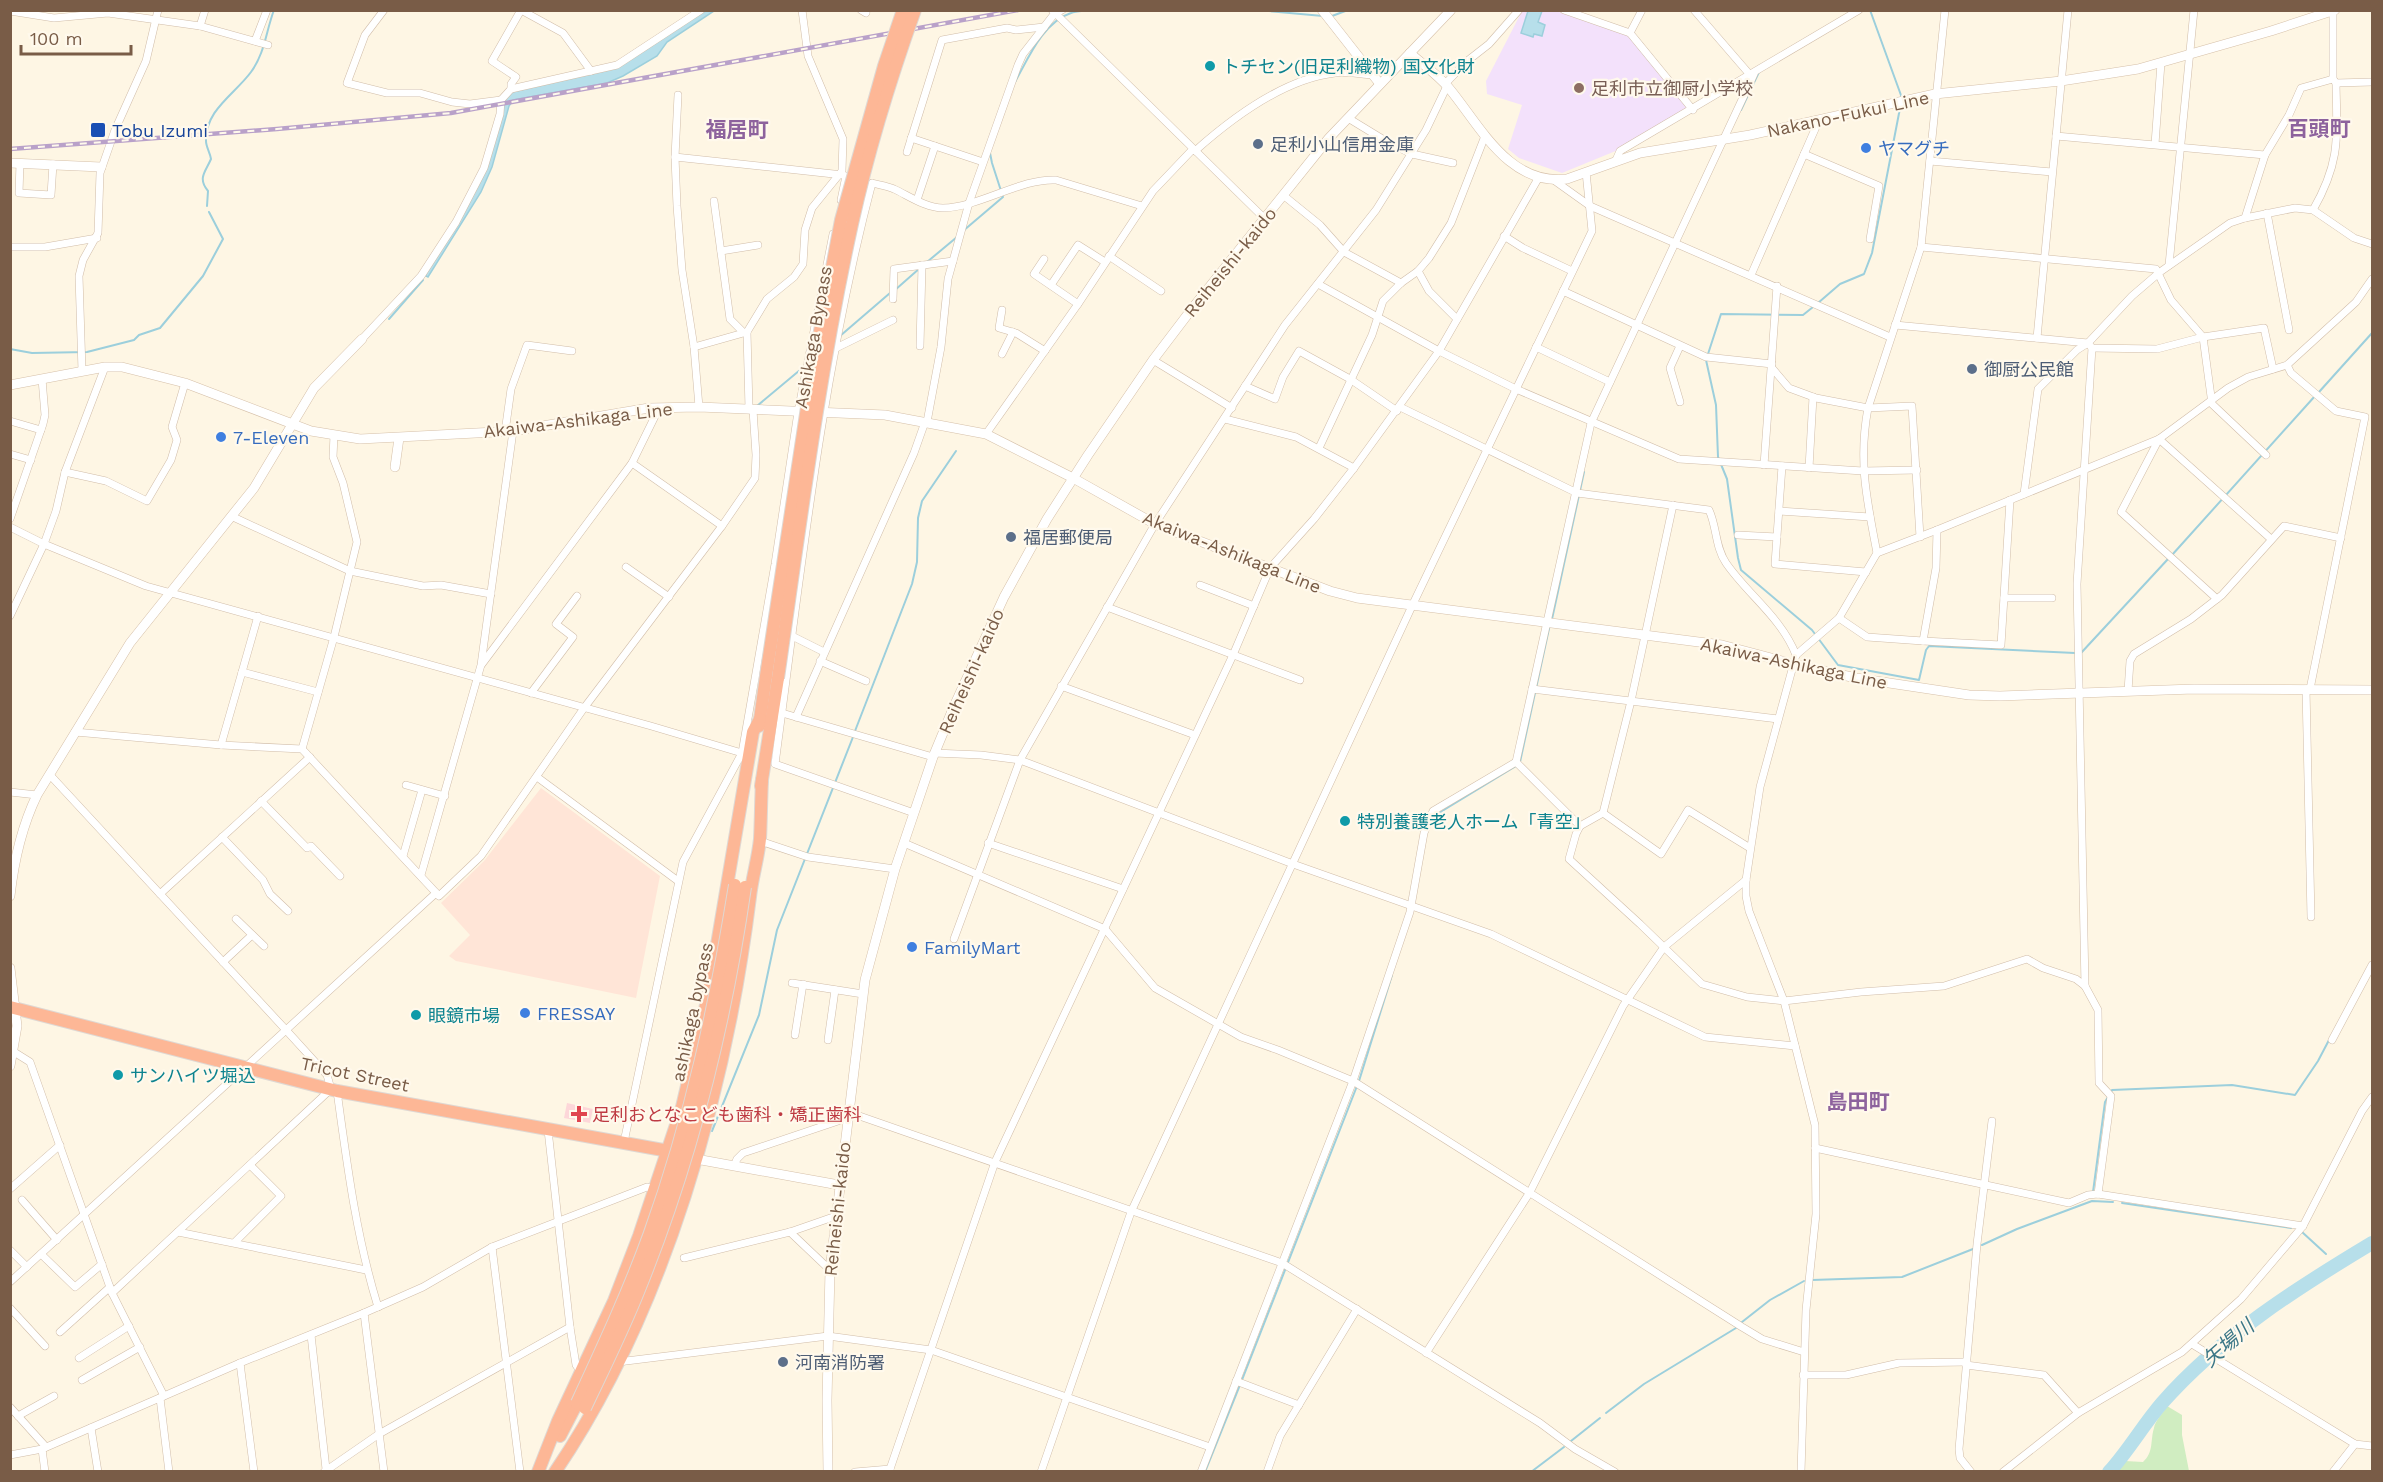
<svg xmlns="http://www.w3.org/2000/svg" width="2383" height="1482" font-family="'Work Sans','Noto Sans JP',sans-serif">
  <rect width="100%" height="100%" fill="#fef6e4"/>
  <polygon fill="#ffe5d7" points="541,788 660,876 636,998 456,961 449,956 470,935 441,903 484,861"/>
  <polygon fill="#f3e1fb" points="1522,11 1556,11 1628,35 1689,109 1618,150 1562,173 1519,158 1508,149 1522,105 1487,94 1486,81"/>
  <polygon fill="#fdd7d9" points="567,1103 593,1109 590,1123 564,1118"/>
  <path fill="#d0edc1" d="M2167,1406l15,9v20l7,36h-71l7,-10 18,1c11,-10 7,-21 11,-34 1,-7 9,-15 13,-22z"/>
  <g fill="#b7dfea" stroke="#9ccfdc" stroke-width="1.5">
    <polygon points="703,11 714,11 667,42 657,56 623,76 607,83 513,100 509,106 492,167 481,192 428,277 424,275 475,190 503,100 512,91 617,67"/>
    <polygon points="1528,11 1542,11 1538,22 1545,25 1542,36 1534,34 1533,37 1521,33"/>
  </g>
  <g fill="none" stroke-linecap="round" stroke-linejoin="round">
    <g stroke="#9ccfdc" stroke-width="2">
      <polyline points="1257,10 1323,16"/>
      <polyline points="1870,10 1902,98"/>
      <polyline points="1332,16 1348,10"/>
      <path d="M1015,82c13,-23 28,-60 56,-69 5,-2 13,-2 19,-3"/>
      <polyline points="1741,110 1759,72"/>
      <path d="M207,206l1,-15c-11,-13 -2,-20 3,-32 -1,-7 -5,-12 -5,-18 -1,-31 29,-47 45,-69 14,-19 15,-41 23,-62"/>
      <polyline points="963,231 1003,197 992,163 990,153"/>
      <polyline points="927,262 957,237"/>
      <polyline points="895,290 920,268"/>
      <polyline points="1818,303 1840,284 1864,274 1872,253 1901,103"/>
      <polyline points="389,319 423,280"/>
      <polyline points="840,336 890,293"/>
      <polyline points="10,349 32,353 87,352 134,340 139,335 160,328 203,276 223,239 209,212"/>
      <polyline points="1708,354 1721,314 1803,315 1813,307"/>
      <polyline points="1706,360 1716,405 1718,457 1727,479 1738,558 1741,570 1812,630 1838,665 1919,680 1926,650 1929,646 2075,653"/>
      <polyline points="2319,392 2372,333"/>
      <polyline points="757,406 806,365"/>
      <polyline points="2172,555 2315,396"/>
      <polyline points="1552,619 1584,472"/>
      <polyline points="2081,653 2168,559"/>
      <polyline points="855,731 912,584 917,562 918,518 922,501 956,451"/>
      <polyline points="1520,762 1550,624"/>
      <polyline points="1434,816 1516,766"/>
      <polyline points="1359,1081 1392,975"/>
      <polyline points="2111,1092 2112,1090 2232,1085 2295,1095 2318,1061 2329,1040"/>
      <polyline points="712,1131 759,1015 777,930 853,737"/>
      <polyline points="2093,1192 2105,1102 2108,1097"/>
      <polyline points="2122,1203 2291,1228"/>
      <polyline points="2302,1232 2326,1254"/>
      <polyline points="1982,1245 2017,1229 2092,1201 2113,1202"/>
      <polyline points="1812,1280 1902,1277 1973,1249"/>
      <polyline points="1742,1322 1770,1300 1804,1281"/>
      <polyline points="1242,1380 1357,1086"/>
      <polyline points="1606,1413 1644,1384 1736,1328"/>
      <polyline points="1571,1441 1600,1418"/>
      <polyline points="1205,1472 1240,1385"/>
      <polyline points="1531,1472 1564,1447"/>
    </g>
    <path stroke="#b7dfea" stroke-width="14" d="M2109,1472c20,-22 34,-47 53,-69 59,-67 135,-115 210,-160"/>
    <g stroke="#d1bda9" stroke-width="8">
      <g id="street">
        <polyline points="384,10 365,35 347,83 387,93 420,93 452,102 470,104 501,100"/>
        <polyline points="521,10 563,33 591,71"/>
        <polyline points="861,10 866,13"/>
        <polyline points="1052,10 1264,218"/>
        <polyline points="1564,10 1630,33 1693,110"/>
        <polyline points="1694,10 1751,76"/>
        <polyline points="10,11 54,18 108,13 200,26 268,45"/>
        <polyline points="200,26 205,10"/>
        <polyline points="1630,33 1642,10"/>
        <polyline points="255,41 267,10"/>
        <polyline points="2336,83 2372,82"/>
        <polyline points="1445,84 1466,62 1489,44 1519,10"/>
        <polyline points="511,89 511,84 516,77 492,61 521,10"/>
        <polyline points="678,95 675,157 677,206 682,270 694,347 699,407"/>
        <polyline points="1348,118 1389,143 1412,154 1453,163"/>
        <polyline points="2056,136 2265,155"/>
        <polyline points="911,138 983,162"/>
        <polyline points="2155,144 2161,63"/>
        <path d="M1195,151c37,-33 88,-72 140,-78 12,-2 24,1 37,2"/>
        <polyline points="907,152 942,40 1007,28 1016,30 1044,27"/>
        <polyline points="1804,154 1879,186 1870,239"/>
        <polyline points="675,157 843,175"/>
        <polyline points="1616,160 1620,151 1859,10"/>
        <polyline points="1930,161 2052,172"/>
        <polyline points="20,163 19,193 51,195 53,164"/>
        <polyline points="1555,181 1590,206 1890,337"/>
        <polyline points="1283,195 1320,225 1344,252 1401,283"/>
        <polyline points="841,200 846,176"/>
        <polyline points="917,200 935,146"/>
        <polyline points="714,201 730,319 743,332"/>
        <path d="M2313,210c28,-49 24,-73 23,-127l-3,-4v-68"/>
        <polyline points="2267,213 2289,330"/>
        <polyline points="2245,218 2265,155 2289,115 2301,88 2333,79"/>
        <polyline points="1504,236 1523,248 1572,271"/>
        <polyline points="10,247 45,247 97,238"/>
        <polyline points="1921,247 2156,269 2171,300 2203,337 2212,404 2266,455"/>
        <polyline points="721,251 758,245"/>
        <polyline points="1109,256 1161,291"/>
        <polyline points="1044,259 1034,274 1078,304"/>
        <polyline points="2169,265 2194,10"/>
        <polyline points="1418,271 1429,291 1457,319"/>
        <polyline points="1751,275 1819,120"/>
        <polyline points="1318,284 1439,351 1516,389 1679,459 1863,471 1917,470"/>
        <polyline points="1051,285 1078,245 1105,262"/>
        <polyline points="1563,291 1706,357 1772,364"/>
        <polyline points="893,299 894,269 953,261"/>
        <polyline points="1002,310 999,328 1016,333 1045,351"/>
        <polyline points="1895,325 2088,343 2092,348 2157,349 2203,337 2264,328 2273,369"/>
        <polyline points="747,332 749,409"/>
        <polyline points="2037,338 2068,10"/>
        <polyline points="362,339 421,276 456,222 484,168 500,114 501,100 511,89 617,65 701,10"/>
        <polyline points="920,346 922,265"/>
        <polyline points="1680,346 1670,368 1680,402"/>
        <polyline points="694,347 747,332 767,299 794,277 803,264 805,230 812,208 842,171 843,139 808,56 802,10"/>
        <polyline points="1536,347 1610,382"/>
        <polyline points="834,349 893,320"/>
        <polyline points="1002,354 1013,332"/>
        <polyline points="1153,360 1232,408"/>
        <polyline points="2287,365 2291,373 2336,411 2365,417 2310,689"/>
        <polyline points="1772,368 1789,388 1816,398 1868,408 1912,406 1920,537"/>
        <polyline points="82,371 79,276 83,260 98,233 100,173 115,130 146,61 158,10"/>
        <polyline points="1245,386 1275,399 1283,377 1299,351 1350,379 1397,411"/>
        <path d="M1400,407l177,86 132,17c8,17 6,37 17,53 22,32 55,54 70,92"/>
        <polyline points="1225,419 1296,437 1354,468"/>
        <polyline points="10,421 41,430"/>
        <polyline points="927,422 941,347 948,279 969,203 1018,65 1023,54 1055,13 1062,10"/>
        <polyline points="505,432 511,389 527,345 572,351"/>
        <polyline points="986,434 1078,304 1153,191 1193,149"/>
        <polyline points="1319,448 1372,335 1383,301 1401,283 1418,271 1429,258 1451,223 1485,136"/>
        <polyline points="10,454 31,460"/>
        <polyline points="632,463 722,526"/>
        <polyline points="1764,465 1777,286"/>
        <polyline points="1782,466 1775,564 1866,572"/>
        <polyline points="1809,468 1813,397"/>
        <polyline points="65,472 106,481 147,501 171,460 177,440 172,427 185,383"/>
        <polyline points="2024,494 2038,389 2077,350 2088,343 2132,296 2160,272 2230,223 2245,218 2295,208 2313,210 2354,238 2372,244"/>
        <polyline points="1779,511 1870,517"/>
        <polyline points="231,516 350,571 423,586 441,585 491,594"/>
        <polyline points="10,519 43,424 45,415 42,379"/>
        <polyline points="10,527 44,544 146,586 651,726 742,753"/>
        <polyline points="1738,535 1777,537"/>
        <polyline points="1877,553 1937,530 2159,439 2228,388 2248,377 2287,365 2356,302 2372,279"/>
        <polyline points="626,567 669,597"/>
        <polyline points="1200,585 1254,606"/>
        <polyline points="2004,598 2052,598"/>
        <polyline points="2217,599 2121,512 2159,439 2271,539"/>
        <polyline points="1107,607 1300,680"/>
        <polyline points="10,616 44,544 56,511 65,472 105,367"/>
        <polyline points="1839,618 1867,637 1923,641 1936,568 1937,530"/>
        <polyline points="792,636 824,652"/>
        <polyline points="1923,641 2001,645 2010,500"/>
        <polyline points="820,661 866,681"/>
        <polyline points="482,664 632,463 659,408"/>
        <polyline points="242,672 258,616"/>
        <polyline points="1061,686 1195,735"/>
        <polyline points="1532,689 1778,719"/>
        <polyline points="2306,689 2311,917"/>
        <polyline points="2128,691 2130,661 2134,654 2191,619 2222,595 2284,526 2341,538"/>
        <polyline points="531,693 573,637 556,624 577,596"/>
        <polyline points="782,713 933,757"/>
        <polyline points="796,717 914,453 925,422"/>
        <polyline points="75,732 221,745 302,749 439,896 481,856 584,708 722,526 755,478 756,455 753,410"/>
        <polyline points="221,745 242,672 318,692"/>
        <polyline points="302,749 334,637 357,542 343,483 333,457 334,435"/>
        <polyline points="934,753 981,755 1020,760 1293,864 1491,934 1705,1037 1795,1046"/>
        <polyline points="1516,762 1580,826 1576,834 1569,859 1640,924 1702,984 1747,997 1784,1001 1861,992 1944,986 2027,959 2043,968 2076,979 2085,986 2098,1010 2099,1083 2111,1096 2098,1194"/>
        <polyline points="50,775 286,1030 327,1075 331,1089 112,1293"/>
        <polyline points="537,777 678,881"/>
        <polyline points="406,785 445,796"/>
        <polyline points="10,792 37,795"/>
        <polyline points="261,801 307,848 311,846 340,876"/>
        <path d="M914,813l-139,-49c26,-194 47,-391 97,-581 7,2 15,3 22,6 15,7 32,19 49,19 37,-1 78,-30 113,-28l86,26"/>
        <polyline points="1603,813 1661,854 1688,810 1750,848"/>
        <polyline points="1580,826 1603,813 1631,701 1673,505"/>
        <polyline points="222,837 263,880 270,894 288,911"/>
        <polyline points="760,841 808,857 895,869"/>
        <polyline points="904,843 1105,929 1155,988 1241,1037 1278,1050 1353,1081 1742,1327 1762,1339 1804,1352"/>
        <polyline points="988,843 1123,889"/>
        <polyline points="403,856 422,790"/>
        <polyline points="421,875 481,665 513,431"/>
        <polyline points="160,894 310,757"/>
        <polyline points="236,919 264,946"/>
        <polyline points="954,939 1020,760 1155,524 1285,325 1376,210 1426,130 1447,86"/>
        <polyline points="223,962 252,935"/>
        <polyline points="792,983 863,994"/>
        <polyline points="2085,986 2077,584 2092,348"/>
        <polyline points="795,1035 803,984"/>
        <polyline points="828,1040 835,990"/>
        <polyline points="2332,1040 2372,965"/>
        <polyline points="14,1052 30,1062 112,1293 164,1396"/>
        <path d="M337,1091c10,73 19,145 41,216"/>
        <polyline points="848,1112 1282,1263 1540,1423 1575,1449 1615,1472"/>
        <polyline points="548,1130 570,1327 576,1365 581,1372"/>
        <polyline points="624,1142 683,862 742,753 775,564 798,412 833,234"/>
        <polyline points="1815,1148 2069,1203 2088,1195 2098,1194 2303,1226"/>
        <polyline points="734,1166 737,1159 743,1153 847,1118"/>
        <polyline points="10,1189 60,1145"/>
        <polyline points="22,1200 57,1240"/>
        <polyline points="178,1232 366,1270"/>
        <polyline points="790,1232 830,1270"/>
        <polyline points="235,1242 281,1196 250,1165"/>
        <polyline points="492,1247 520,1472"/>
        <polyline points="10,1250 27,1267"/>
        <polyline points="41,1254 75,1287 102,1264"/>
        <polyline points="684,1258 790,1232 836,1216"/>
        <polyline points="10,1282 436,893"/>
        <polyline points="10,1308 45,1346"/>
        <polyline points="364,1313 384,1472"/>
        <polyline points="60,1332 110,1287"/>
        <polyline points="311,1335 326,1469"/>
        <polyline points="2192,1344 2355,1444 2372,1446"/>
        <polyline points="1426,1353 1530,1192 1623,1006 1664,947 1746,880"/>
        <polyline points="79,1358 129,1326"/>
        <polyline points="618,1362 828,1336 931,1350 1210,1447"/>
        <polyline points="240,1363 254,1472"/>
        <polyline points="1966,1365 2044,1375 2078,1413"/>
        <polyline points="1803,1375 1846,1375 1899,1363 1967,1362"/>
        <polyline points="82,1380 140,1347"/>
        <polyline points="1236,1381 1299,1405"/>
        <polyline points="160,1398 169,1472"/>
        <polyline points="10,1407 46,1447"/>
        <polyline points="18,1416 54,1396"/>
        <polyline points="91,1428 98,1472"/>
        <polyline points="42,1449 45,1472"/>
        <polyline points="10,1455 42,1449 240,1363 364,1313 423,1287 492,1247 647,1187 655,1189"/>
        <polyline points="324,1472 379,1434 570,1327"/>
        <polyline points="855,1472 890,1469"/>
        <polyline points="889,1472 995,1162 1233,655 1270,568 1314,519 1354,468 1439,351 1539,177"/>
        <polyline points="1041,1472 1131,1212 1412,606 1592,231 1586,172"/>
        <polyline points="1201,1472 1353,1081 1410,912 1424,833 1433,811 1516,762 1591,423 1754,74"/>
        <polyline points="1267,1472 1280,1436 1357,1309"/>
        <path d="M1801,1472l5,-162 10,-96 -1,-89 -31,-124 -35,-90 -3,-15v-16l14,-93 36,-132 43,-37 38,-65c-10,-52 -19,-92 -9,-145l53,-161 24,-237"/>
        <polyline points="1971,1472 1960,1458 1959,1449 1977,1244 1992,1121"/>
        <polyline points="2003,1472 2078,1413 2182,1352 2241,1299 2303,1226 2362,1111 2372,1097"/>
        <polyline points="2333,1472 2355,1444"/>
      </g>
    </g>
    <g stroke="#d6c0a9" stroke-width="10">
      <g id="secondary">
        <polyline points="1322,10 1380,84"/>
        <path d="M1410,53c12,11 27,21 38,34 32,38 60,99 119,92l73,-26 110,-18 185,-41 126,-13 77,-12 133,-38 64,-21"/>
        <polyline points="10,163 101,167"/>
        <polyline points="10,385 105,367 122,367 185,383 311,431 360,439 513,431 649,408 699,407 885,415 986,434 1073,478 1155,524 1330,591 1357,598 1722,645 1793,664 1856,678 1969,695 2000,696 2194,689 2372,690"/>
        <polyline points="395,467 399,438"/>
        <path d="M10,896c4,-36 11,-68 27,-101l93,-152 124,-155 60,-100 48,-49"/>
        <polyline points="10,968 17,1026 10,1066"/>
        <polyline points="696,1159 839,1185"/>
        <polyline points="828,1472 827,1400 830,1270 865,980 895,869 933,757 955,704 1004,597 1047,519 1088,455 1153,360 1191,310 1329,138 1451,10"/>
      </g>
    </g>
    <g stroke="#dfd8d3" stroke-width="14">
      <g id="highway">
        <polyline points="759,726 766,676"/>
        <polyline points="761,786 778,678"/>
        <polyline points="10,1007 337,1091 674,1152"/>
        <polyline points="560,1436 577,1403"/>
        <polyline points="538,1472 558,1421 614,1301 639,1236 682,1107 709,992 753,732 760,719"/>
        <path d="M555,1472c110,-162 171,-382 195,-575 2,-19 8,-38 10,-58 1,-19 1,-39 2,-59"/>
      </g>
    </g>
    <use href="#street" stroke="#fff" stroke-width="7"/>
    <use href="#secondary" stroke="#fff" stroke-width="9"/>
    <use href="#highway" stroke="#fdb796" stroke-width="12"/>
    <g stroke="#b9a1c9" stroke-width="4.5">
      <polyline id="rail" points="10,149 277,129 451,113 1018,10"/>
    </g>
    <use href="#rail" stroke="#fff9ec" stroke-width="2" stroke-dasharray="7" stroke-linecap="butt"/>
    <g stroke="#dfd8d3" stroke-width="14" stroke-linecap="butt">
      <g id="highway-bridge">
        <polyline points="766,676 813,368 841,220 884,66 903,10"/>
        <path d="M778,678c22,-152 41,-304 74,-454 16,-72 38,-144 63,-214"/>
        <path d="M577,1403c26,-56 52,-112 73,-170 41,-114 66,-230 85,-348"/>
        <path d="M585,1408c18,-38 37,-76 53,-116 53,-130 87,-266 107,-405"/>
      </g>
    </g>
    <use href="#highway-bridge" stroke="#fdb796" stroke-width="12"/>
  </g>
  <g fill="#0f9aa8" stroke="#fff9ec" stroke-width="2">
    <circle cx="1210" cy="66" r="6"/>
    <circle cx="1345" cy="821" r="6"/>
    <circle cx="416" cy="1015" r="6"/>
    <circle cx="118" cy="1075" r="6"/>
  </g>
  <circle fill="#8d6e63" stroke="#fff9ec" stroke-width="2" cx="1579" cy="88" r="6"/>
  <rect fill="#1a4fb4" stroke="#fff9ec" stroke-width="2" x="90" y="122" width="16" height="16" rx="3"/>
  <g fill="#5c6f8a" stroke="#fff9ec" stroke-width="2">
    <circle cx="1258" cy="144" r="6"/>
    <circle cx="1972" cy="369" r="6"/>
    <circle cx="1011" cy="537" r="6"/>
    <circle cx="783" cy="1362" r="6"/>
  </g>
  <g fill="#3f7fe0" stroke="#fff9ec" stroke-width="2">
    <circle cx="1866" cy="148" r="6"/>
    <circle cx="221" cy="437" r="6"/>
    <circle cx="912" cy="947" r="6"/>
    <circle cx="525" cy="1013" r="6"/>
  </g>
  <path fill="#e0444e" stroke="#fff9ec" stroke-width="2" d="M576 1105h6v6h6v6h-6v6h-6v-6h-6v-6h6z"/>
  <g text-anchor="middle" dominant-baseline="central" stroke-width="4.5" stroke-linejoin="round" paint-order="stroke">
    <g font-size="18" fill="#0d838f" stroke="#fff9ec" text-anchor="start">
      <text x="1222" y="66">トチセン(旧足利織物) 国文化財</text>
      <text x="1357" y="821">特別養護老人ホーム「青空」</text>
      <text x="428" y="1015">眼鏡市場</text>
      <text x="130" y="1075">サンハイツ堀込</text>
    </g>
    <g font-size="18" fill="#785e54" stroke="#fff9ec" text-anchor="start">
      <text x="1591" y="88">足利市立御厨小学校</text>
    </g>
    <g font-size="18" fill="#795c47" stroke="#fff9ec">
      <text transform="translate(1848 114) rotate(-12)">Nakano-Fukui Line</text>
      <text transform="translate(1230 262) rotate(-51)">Reiheishi-kaido</text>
      <text transform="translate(813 337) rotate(-80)">Ashikaga Bypass</text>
      <text transform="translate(578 420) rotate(-7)">Akaiwa-Ashikaga Line</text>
      <text transform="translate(1232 552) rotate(22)">Akaiwa-Ashikaga Line</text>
      <text transform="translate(1794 663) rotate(12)">Akaiwa-Ashikaga Line</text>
      <text transform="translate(971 671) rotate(-66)">Reiheishi-kaido</text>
      <text transform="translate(692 1012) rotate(-78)">ashikaga bypass</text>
      <text transform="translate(355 1074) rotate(12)">Tricot Street</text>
      <text transform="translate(837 1209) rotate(-84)">Reiheishi-kaido</text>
    </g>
    <g font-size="18" fill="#164399" stroke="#fff9ec" text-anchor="start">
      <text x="112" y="130">Tobu Izumi</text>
    </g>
    <g font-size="18" fill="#4e5e75" stroke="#fff9ec" text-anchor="start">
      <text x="1270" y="144">足利小山信用金庫</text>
      <text x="1984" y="369">御厨公民館</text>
      <text x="1023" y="537">福居郵便局</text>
      <text x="795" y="1362">河南消防署</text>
    </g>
    <g font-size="18" fill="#366cbe" stroke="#fff9ec" text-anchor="start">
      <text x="1878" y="148">ヤマグチ</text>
      <text x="233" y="437">7-Eleven</text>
      <text x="924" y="947">FamilyMart</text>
      <text x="537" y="1013">FRESSAY</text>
    </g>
    <g font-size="18" fill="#be3a42" stroke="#fff9ec" text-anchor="start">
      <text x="592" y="1114">足利おとなこども歯科・矯正歯科</text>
    </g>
    <g font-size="20" font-style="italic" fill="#3c7787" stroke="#fff9ec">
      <text transform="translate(2228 1343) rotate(-41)">矢場川</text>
    </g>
    <g font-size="21" font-weight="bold" fill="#8d629d" stroke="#fff9ec">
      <text x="2319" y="128">百頭町</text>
      <text x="737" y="129">福居町</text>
      <text x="1858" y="1101">島田町</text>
    </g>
  </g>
  <rect width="2383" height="1482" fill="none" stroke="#795c47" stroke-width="24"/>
  <path d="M21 45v9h110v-9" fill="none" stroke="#795c47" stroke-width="3"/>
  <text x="30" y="45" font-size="18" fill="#795c47" stroke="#fff9ec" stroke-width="4.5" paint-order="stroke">100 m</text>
</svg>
